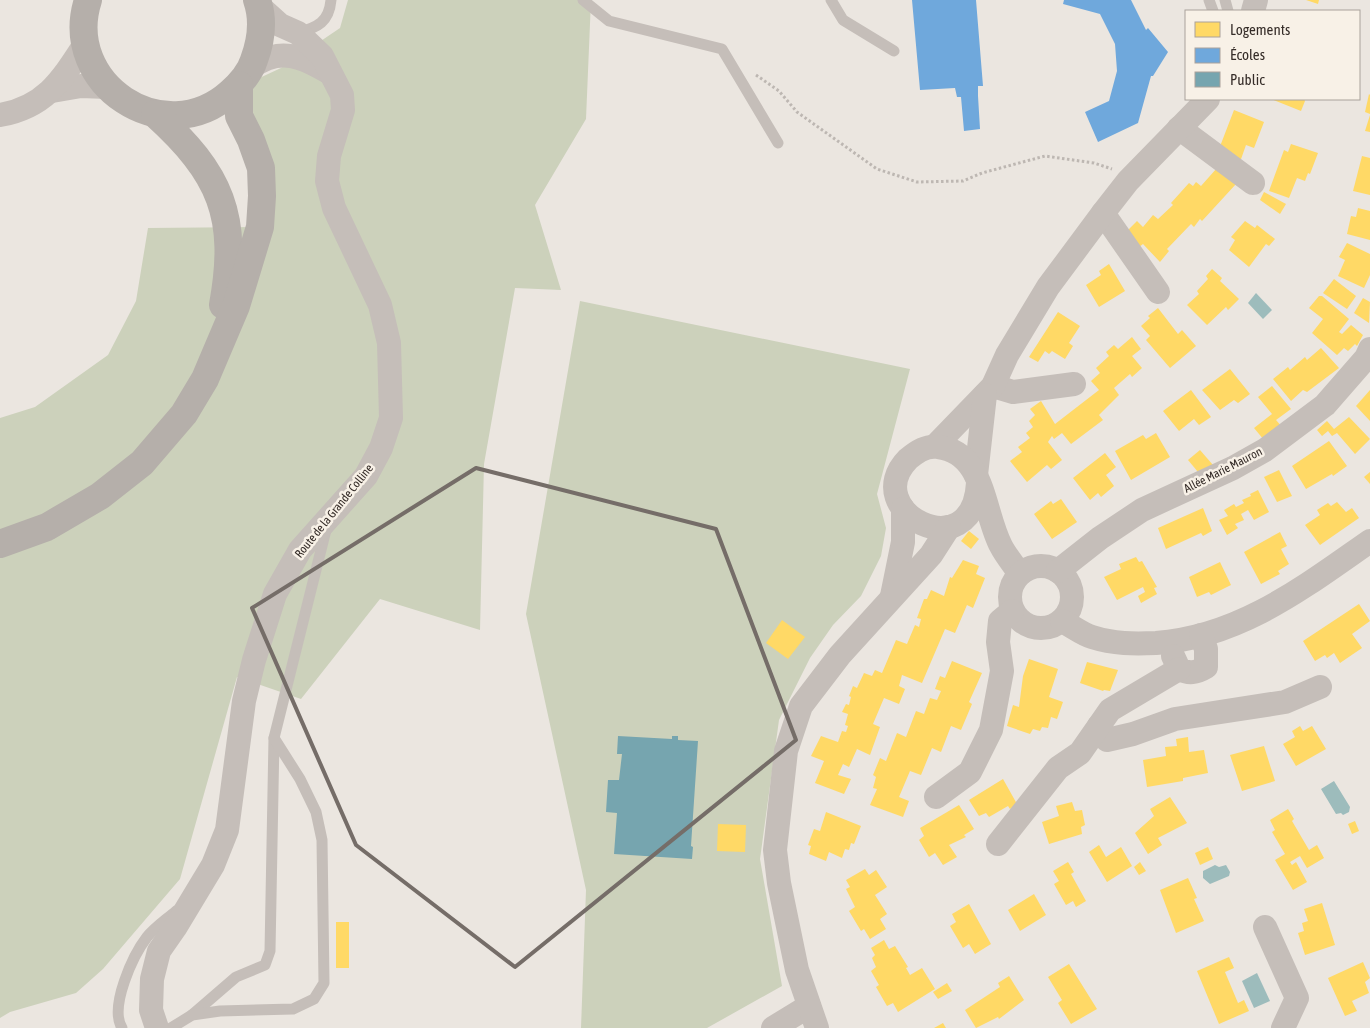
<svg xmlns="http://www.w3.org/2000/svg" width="1370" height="1028" font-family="'Asap Condensed',sans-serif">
  <rect width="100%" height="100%" fill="#ebe6e0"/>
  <g fill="#ccd1bb">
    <polygon points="348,0 591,0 586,119 535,205 561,290 515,288 484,464 480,630 380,599 301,699 237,677 180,879 103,969 76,993 10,1012 0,1018 0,418 35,407 108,355 136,301 148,228 264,227 247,116 253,81 281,68 340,28"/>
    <polygon points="580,301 910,369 877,494 886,528 881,556 861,596 833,625 810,658 779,720 760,859 782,986 707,1028 581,1028 586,890 526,614"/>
  </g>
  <g fill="#9dbcbc">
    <polygon points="1256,293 1272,310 1263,319 1248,303"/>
    <polygon points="1334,781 1350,807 1349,812 1343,815 1341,813 1336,814 1321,789"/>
    <polygon points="1215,865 1219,867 1226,865 1230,872 1229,876 1210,884 1203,878 1203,871"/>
    <polygon points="1257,973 1270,1001 1254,1008 1242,981"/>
  </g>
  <g fill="#ffd966">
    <polygon points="1306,0 1319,0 1318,4"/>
    <polygon points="1369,94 1370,95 1370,114 1365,112"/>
    <polygon points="1271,99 1304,99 1305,101 1301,111"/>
    <polygon points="1234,110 1264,122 1254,148 1246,145 1240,162 1219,149"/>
    <polygon points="1370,115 1370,132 1365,131"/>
    <polygon points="1291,144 1318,153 1310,174 1308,173 1305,181 1297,178 1289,198 1269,191 1284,150 1288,152"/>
    <polygon points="1362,156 1370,158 1370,195 1353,191"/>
    <polygon points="1217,168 1236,184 1202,221 1200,219 1194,227 1191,224 1167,249 1169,251 1160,262 1143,244 1139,247 1126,232 1137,221 1143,227 1153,215 1158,219 1173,205 1171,203 1189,183 1193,186 1196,182 1201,186"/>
    <polygon points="1264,192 1286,204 1280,214 1260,200"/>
    <polygon points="1358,208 1370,211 1370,240 1347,234 1351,216 1356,217"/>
    <polygon points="1245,221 1255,228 1257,225 1275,239 1269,246 1266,244 1249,267 1229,250 1235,240 1231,237"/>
    <polygon points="1347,243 1370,254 1370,275 1364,288 1338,276 1345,260 1339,257"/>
    <polygon points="1109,264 1125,291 1099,307 1086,285 1101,275 1099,271"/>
    <polygon points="1212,269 1222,278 1220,281 1239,299 1228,310 1226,307 1207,325 1187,305 1199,294 1197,291 1208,279 1206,276"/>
    <polygon points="1334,279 1356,296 1347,309 1323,293"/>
    <polygon points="1319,296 1322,296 1349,319 1339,332 1342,334 1351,325 1363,335 1357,346 1355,344 1348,351 1344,348 1337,355 1312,333 1323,319 1309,308"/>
    <polygon points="1363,298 1370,302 1369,323 1354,313"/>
    <polygon points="1158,308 1178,334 1182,330 1196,346 1170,368 1146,340 1150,336 1141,326 1150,318 1148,316"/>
    <polygon points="1058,312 1080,326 1069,343 1073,346 1065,359 1052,351 1049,354 1045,351 1038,362 1029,357"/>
    <polygon points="1132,337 1141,349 1132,356 1142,368 1132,377 1130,374 1114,388 1119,395 1099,415 1103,420 1071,444 1062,433 1054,439 1052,436 1048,442 1062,460 1051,469 1047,465 1027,482 1010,461 1022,452 1018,447 1030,438 1026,433 1033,427 1029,421 1035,415 1030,409 1041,401 1055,424 1099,390 1091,381 1100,373 1096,368 1109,356 1106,352 1114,345 1118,349"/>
    <polygon points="1321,348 1339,368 1307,392 1303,390 1291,401 1273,379 1288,367 1290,370 1305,357 1307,360"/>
    <polygon points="1230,369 1250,394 1238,403 1234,400 1220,410 1202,390"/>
    <polygon points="1272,386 1291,409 1276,420 1283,428 1264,440 1254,428 1272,414 1258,397"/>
    <polygon points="1191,390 1211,417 1199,425 1194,419 1179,431 1163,411"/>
    <polygon points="1370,390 1370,421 1356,406"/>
    <polygon points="1349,417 1370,439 1355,454 1337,433 1332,436 1328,431 1322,436 1317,430 1327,421 1334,429"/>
    <polygon points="1156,433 1170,457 1131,480 1115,451 1143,435 1146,439"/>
    <polygon points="1329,441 1347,466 1333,476 1332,474 1306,489 1292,466"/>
    <polygon points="1200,450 1213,465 1198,472 1188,460"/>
    <polygon points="1105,453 1116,467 1106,475 1114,486 1101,497 1098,493 1090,500 1073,478"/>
    <polygon points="1279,470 1292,496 1277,502 1264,477"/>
    <polygon points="1370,472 1370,484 1364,477"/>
    <polygon points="1258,490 1269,512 1254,520 1248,510 1241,514 1244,520 1235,524 1238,528 1227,535 1219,520 1228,516 1224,510 1234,504 1236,507 1244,503 1242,500 1251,496 1250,494"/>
    <polygon points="1061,499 1077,522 1052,539 1034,514 1051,501 1053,504"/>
    <polygon points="1337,502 1346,512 1352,508 1359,518 1320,545 1305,525 1320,515 1317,510 1328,503 1331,506"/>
    <polygon points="1203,508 1212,531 1203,536 1201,533 1166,549 1158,528"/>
    <polygon points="969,531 979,539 971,549 961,541"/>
    <polygon points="1280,532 1287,546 1281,549 1289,564 1278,571 1280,574 1261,584 1244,552"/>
    <polygon points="1136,557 1139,562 1142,561 1157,587 1154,588 1157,594 1141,603 1138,596 1145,592 1143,587 1117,600 1104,577 1121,569 1119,564"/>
    <polygon points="963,560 979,566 976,574 985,578 973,608 967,605 955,633 945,629 922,683 902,675 899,686 905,689 899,704 884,698 873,724 880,727 870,755 857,749 849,767 843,764 838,775 851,779 844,794 815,783 824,761 811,756 821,736 838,742 842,731 846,732 848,726 845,725 848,714 842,712 846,704 849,705 851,697 849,696 853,686 857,688 864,673 872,676 875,670 882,673 896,640 907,644 915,625 919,627 921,619 917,618 924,599 927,599 931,590 944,596 950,577 952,578"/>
    <polygon points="1220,562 1231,585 1211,595 1209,592 1197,597 1189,577"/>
    <polygon points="1359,604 1370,621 1352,634 1362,648 1340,663 1334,653 1327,658 1325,655 1315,661 1303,641"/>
    <polygon points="782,620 805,637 788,659 766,643"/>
    <polygon points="1029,659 1058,669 1049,697 1063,702 1057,719 1051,717 1048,728 1042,727 1040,731 1033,729 1030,734 1007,726 1013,705 1019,707 1023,676"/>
    <polygon points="952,661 982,673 969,702 972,704 961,730 951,726 941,752 932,748 921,775 910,771 899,797 909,801 903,817 870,805 877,789 873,788 876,777 873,775 880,758 886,761 897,733 906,737 916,711 924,714 930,698 937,700 941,691 935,689 940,676 945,678"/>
    <polygon points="1087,662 1118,670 1110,691 1104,690 1103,691 1080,683"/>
    <polygon points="1300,726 1303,731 1312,726 1326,749 1296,766 1283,744 1295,737 1292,731"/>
    <polygon points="1188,737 1189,752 1204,750 1208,773 1183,778 1183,781 1147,787 1143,760 1166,756 1165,747 1177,746 1176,739"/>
    <polygon points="1264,746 1275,781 1242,791 1230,755"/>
    <polygon points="1003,779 1017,804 1010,809 1008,806 989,817 986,813 979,816 969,800"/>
    <polygon points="1170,797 1187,823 1158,838 1162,845 1148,854 1135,833 1154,816 1150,809"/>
    <polygon points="1072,802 1075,811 1082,810 1085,825 1081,827 1082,834 1049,844 1042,822 1059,816 1056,806"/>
    <polygon points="959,805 974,829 964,835 966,837 949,845 957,857 943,865 935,853 929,857 919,840 924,836 920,828"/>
    <polygon points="1288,809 1294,819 1292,821 1309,850 1317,845 1324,858 1307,868 1300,856 1290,862 1292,865 1296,862 1307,882 1293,890 1275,860 1285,854 1272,832 1275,830 1270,820"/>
    <polygon points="826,812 861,826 854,844 851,843 849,850 845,849 842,858 829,852 826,861 809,854 811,846 808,845 814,829 820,831"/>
    <polygon points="1355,821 1359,831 1352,834 1348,824"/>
    <polygon points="718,824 746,825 745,852 717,851"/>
    <polygon points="1099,845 1106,857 1121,847 1132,866 1107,882 1089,852"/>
    <polygon points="1208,847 1213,859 1200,865 1195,853"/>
    <polygon points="1068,862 1074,872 1071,874 1086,901 1076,907 1073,901 1066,905 1054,884 1059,881 1053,871"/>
    <polygon points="1140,862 1146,871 1139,875 1134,867"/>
    <polygon points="865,869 869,875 876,870 887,887 875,895 887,914 880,919 886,929 870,939 864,929 861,931 849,911 855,907 846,889 850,887 846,880"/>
    <polygon points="1188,878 1197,898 1194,899 1204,921 1176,933 1160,890"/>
    <polygon points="1034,894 1046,915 1020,931 1008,910"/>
    <polygon points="1322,903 1335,945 1305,955 1298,933 1304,931 1302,923 1308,921 1304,909"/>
    <polygon points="969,904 991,944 975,954 969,944 963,948 950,926 956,922 952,914"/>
    <rect x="336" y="922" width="13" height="46"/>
    <polygon points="884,940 889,949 895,946 908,967 906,968 910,975 922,968 935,989 898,1012 893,1003 887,1006 876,987 879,985 871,971 876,967 872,958 875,955 871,948"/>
    <polygon points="1229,957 1234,968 1225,972 1238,1003 1244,1000 1249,1011 1219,1024 1197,971"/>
    <polygon points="1363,962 1370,978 1365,982 1369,993 1352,1001 1357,1011 1345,1016 1328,978"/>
    <polygon points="1069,964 1097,1009 1071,1024 1058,1003 1062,1000 1048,977"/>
    <polygon points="1009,976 1024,1000 999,1019 998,1017 976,1028 965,1010 1000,987 998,983"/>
    <polygon points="947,983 952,991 938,999 933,992"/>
    <polygon points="943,1023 946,1028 934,1028"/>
  </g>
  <g fill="#6fa8dc">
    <polygon points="912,0 976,0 983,86 978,86 978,96 980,129 964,131 961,97 957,97 955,88 920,90"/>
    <polygon points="1064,0 1131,0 1146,30 1148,28 1168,52 1153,76 1151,76 1138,123 1098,142 1085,112 1109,101 1117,71 1115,44 1100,14 1063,4"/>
  </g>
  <polygon fill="#76a5af" points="618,736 672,739 672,736 678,736 678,740 698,741 691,846 693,847 692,859 614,854 617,813 606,812 608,780 619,780 622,754 617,754"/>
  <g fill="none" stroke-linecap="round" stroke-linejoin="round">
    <polyline stroke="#bdb7b2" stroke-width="3" stroke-dasharray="2.5 2.5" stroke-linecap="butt" points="756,75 779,91 797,112 877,169 917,182 963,181 982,173 1045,156 1094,163 1112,169"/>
    <g stroke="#c5beb9" stroke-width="11">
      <polyline points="583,0 609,21 722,49 778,143"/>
      <polyline points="831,0 843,20 894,51"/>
      <polyline points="1209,0 1213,11"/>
      <polyline points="1225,0 1228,11"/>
      <path d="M298,33c20,-6 31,-11 33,-33"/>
      <polyline points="192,1015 236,977 265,965 270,951 274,738"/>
      <path d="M122,1028c-13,-21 11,-73 25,-91 8,-10 20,-18 29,-26"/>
      <polyline points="171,1028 192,1015 220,1011 293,1009 314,999 324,983 322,840 316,812 300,779 274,738 327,526"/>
    </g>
    <g stroke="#c5beb9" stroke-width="24">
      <polyline points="1253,11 1256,0"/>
      <path d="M252,67c28,-21 51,-10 78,6"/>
      <polyline points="52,91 81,86 107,87"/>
      <path d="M0,115c45,-8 61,-34 85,-71"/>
      <polyline points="1179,128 1253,183"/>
      <polyline points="1103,213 1158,292"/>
      <polyline points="993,386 1013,392 1074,384"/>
      <polyline points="935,446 993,386 1007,355 1048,287 1103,213 1128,181 1208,99"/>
      <polyline points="976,475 985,395"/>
      <path d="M978,483c-5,88 -121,28 -70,-24 8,-7 19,-14 30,-12 47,5 45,65 63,99 5,10 13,19 19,28"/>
      <circle cx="1041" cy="597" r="31"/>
      <polyline points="1058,571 1100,538 1142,510 1233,468 1265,450 1325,405 1366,358 1370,349"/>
      <polyline points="892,596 903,542 903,509"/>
      <path d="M1062,621c10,5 20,13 30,16 22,7 42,7 64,6 84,-6 148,-56 214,-102"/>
      <path d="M1173,656l6,13c10,5 17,4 27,-2v-18l-5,-14"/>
      <polyline points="1099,726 1107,740 1133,734 1175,719 1285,702 1320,687"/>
      <polyline points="936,797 970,772 991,730 1002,671 998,642 1000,621 1012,611"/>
      <polyline points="998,844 1058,768 1080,753 1110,710 1179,669"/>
      <polyline points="1265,927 1297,998 1283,1028"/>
      <polyline points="157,1028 151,1010 152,979 159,951 175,928 213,865 227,830 244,701 254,660 275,594 300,550 366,476 381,448 391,418 389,343 380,305 334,208 327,181 329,156 343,110 342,95 322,56 298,33 280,25 259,6"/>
      <polyline points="773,1028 809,1006"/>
      <polyline points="817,1028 797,970 779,883 775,850 786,751 801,706 840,655 931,555 949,527"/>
    </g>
    <g stroke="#b5afaa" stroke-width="28">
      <path d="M88,0c-27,84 76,152 142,93 10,-9 20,-20 24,-33 7,-19 10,-40 3,-60"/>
      <path d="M155,114c66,60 84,102 68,191"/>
      <polyline points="0,544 47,527 100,496 142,463 184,414 205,379 236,306 260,227 262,196 261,168 251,140 239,116 239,85"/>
    </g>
  </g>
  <path fill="none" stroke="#756d68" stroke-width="4" stroke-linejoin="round" d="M476,468l240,61 80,211 -281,227 -159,-122 -104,-237z"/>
  <g text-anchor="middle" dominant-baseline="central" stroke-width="5" stroke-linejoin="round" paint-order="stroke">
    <g font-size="12" fill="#352c28" stroke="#f8f1e7">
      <text transform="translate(1223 470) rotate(-27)">Allée Marie Mauron</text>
      <text transform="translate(334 511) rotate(-51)">Route de la Grande Colline</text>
    </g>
  </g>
  <rect x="1185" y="10" width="175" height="90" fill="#f8f1e7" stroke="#aaa29b"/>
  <rect x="1195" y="22" width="25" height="15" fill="#ffd966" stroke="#aaa29b"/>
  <text x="1230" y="35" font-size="15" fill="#352c28">Logements</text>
  <rect x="1195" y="48" width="25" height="15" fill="#6fa8dc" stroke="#aaa29b"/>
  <text x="1230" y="60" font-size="15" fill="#352c28">Écoles</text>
  <rect x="1195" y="72" width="25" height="15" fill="#76a5af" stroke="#aaa29b"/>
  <text x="1230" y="85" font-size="15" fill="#352c28">Public</text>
</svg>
